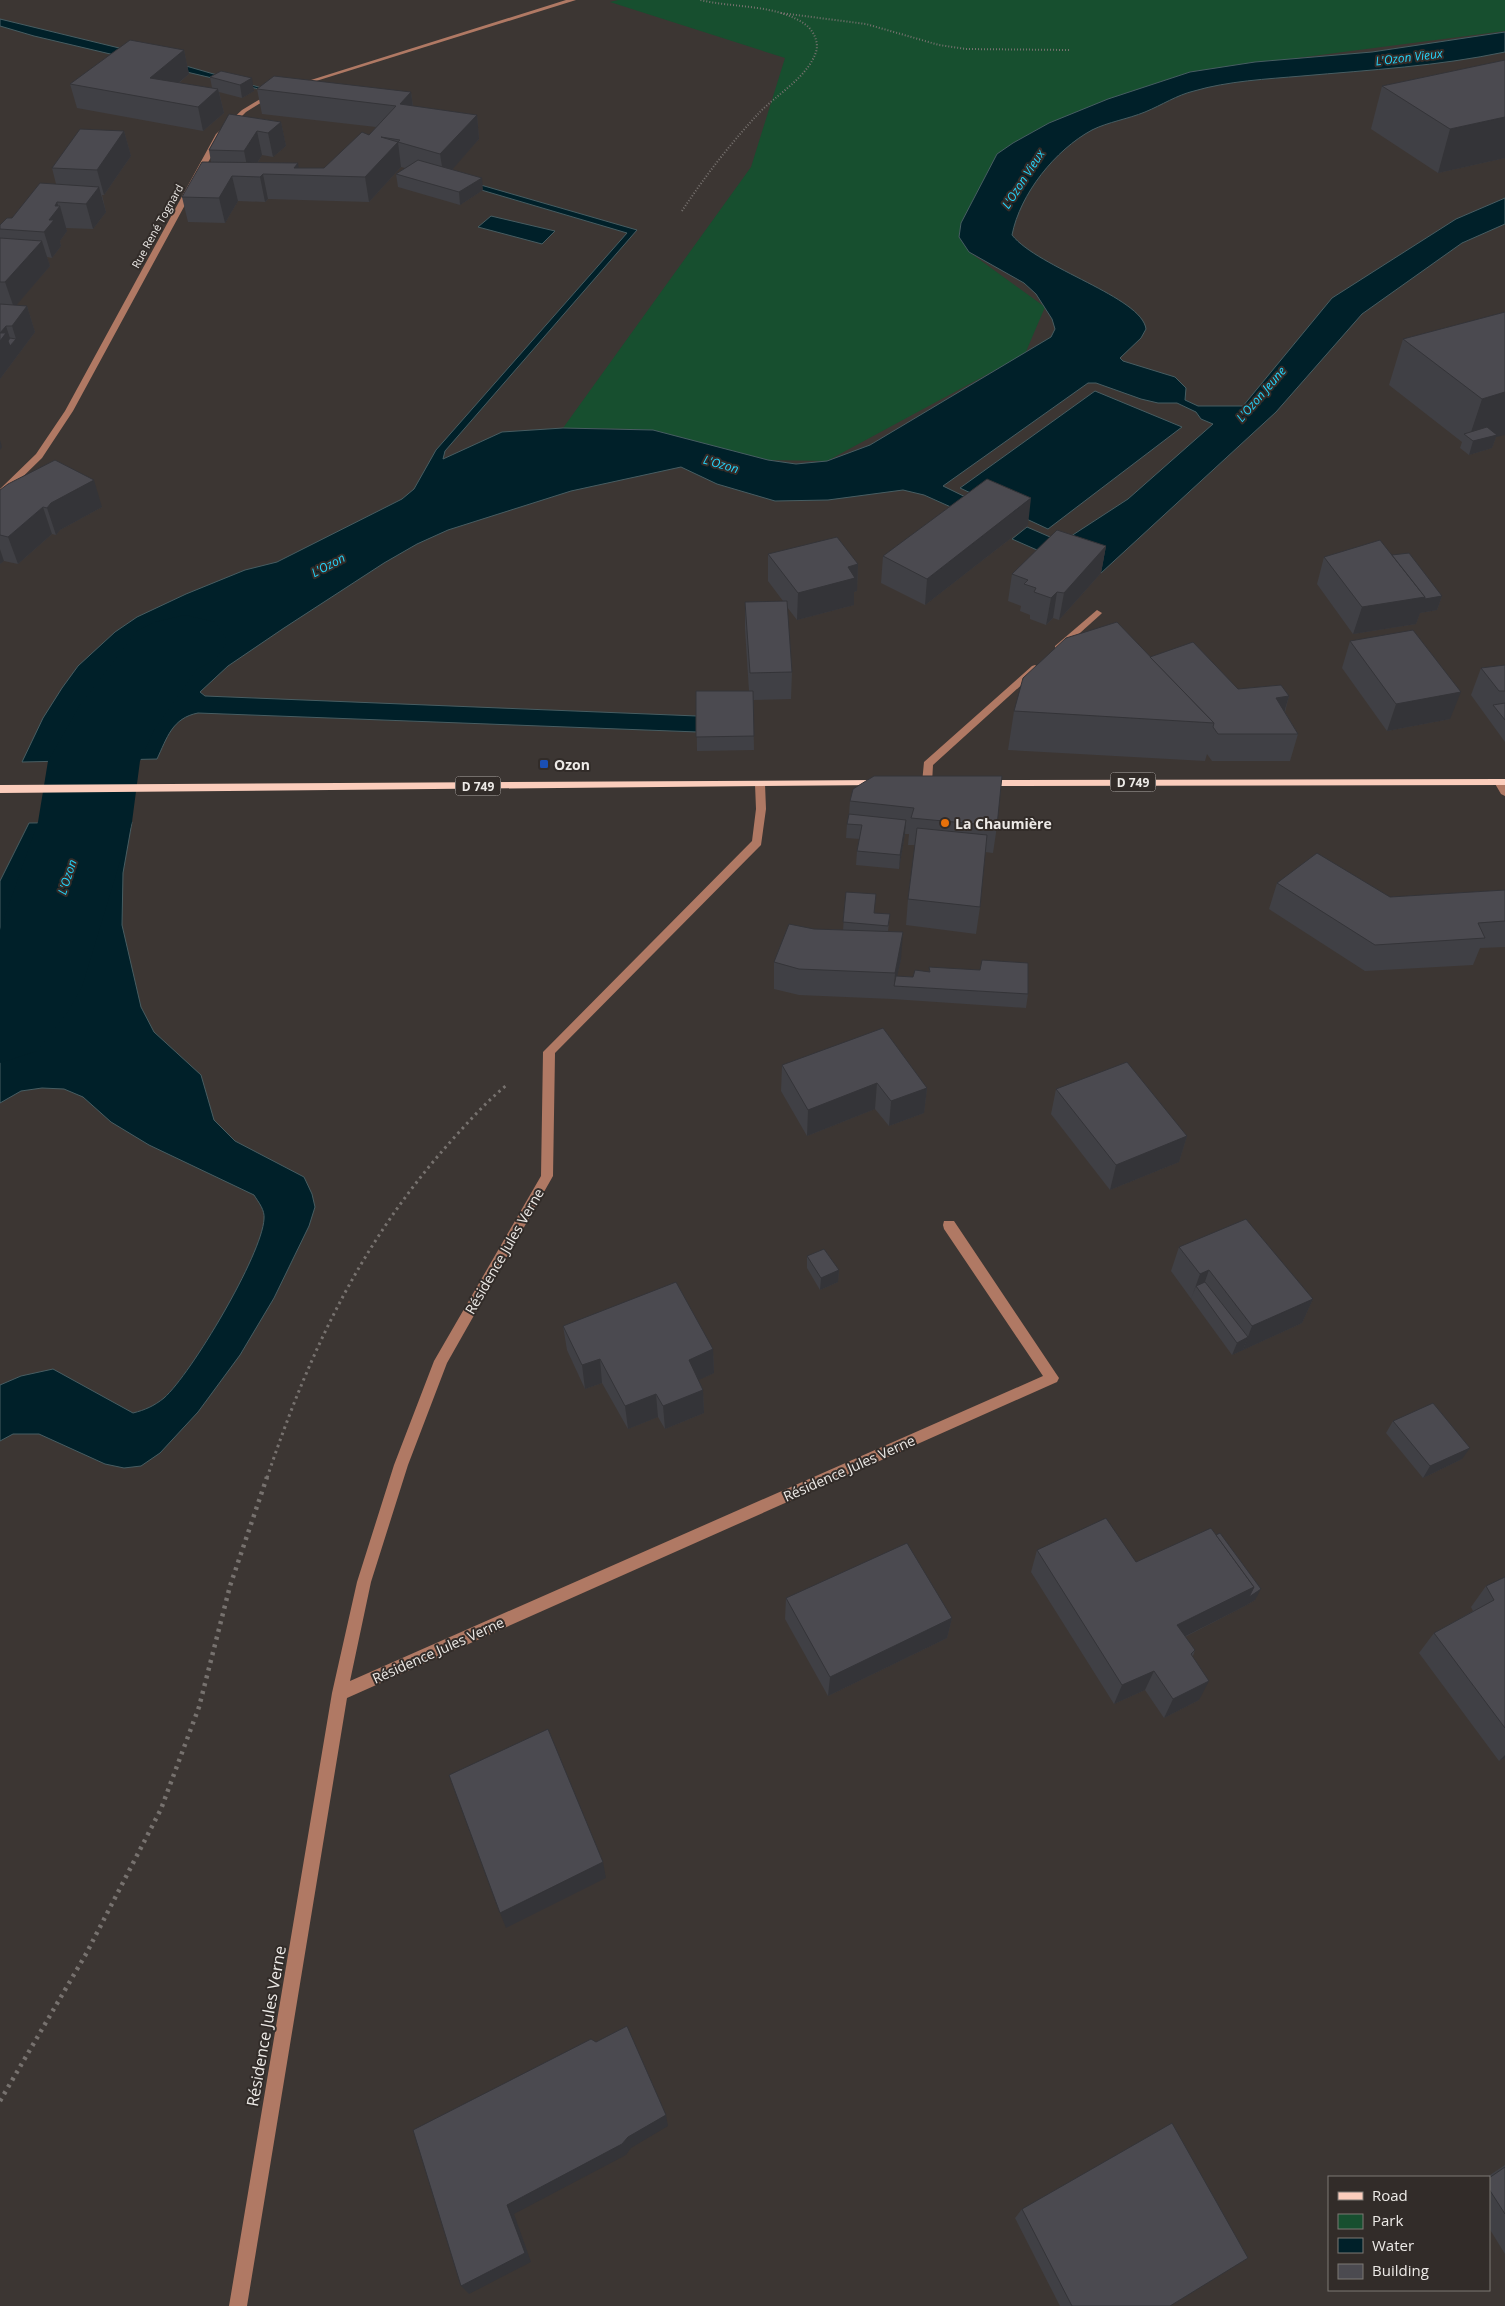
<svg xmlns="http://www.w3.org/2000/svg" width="1505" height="2306" font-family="'Open Sans',sans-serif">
  <rect width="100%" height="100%" fill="#3c3633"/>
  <polygon fill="#174f2f" points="618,0 1505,0 1505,31 1190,72 1049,123 969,252 1045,307 1025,354 827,461 768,460 634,429 563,428 751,167 785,58 610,2"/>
  <g fill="#002029" stroke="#475d62">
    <polygon points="0,19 148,55 262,88 263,90 34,36 0,26"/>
    <path d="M1505,32v20c-66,14 -135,18 -203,24 -35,3 -74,5 -108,15 -17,4 -32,14 -49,21 -17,7 -37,10 -53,18 -37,20 -72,64 -80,105 26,33 130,62 134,94l-5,9 -21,20 3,3 52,16 11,11 -1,12 13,6h45l89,-108 124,-79 49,-21v26l-43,19 -100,71 -86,98 -175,161 -48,-16 -41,-18 15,-12 30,13h8l63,-41 85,-75 -12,-5 -5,-7 -19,-9h-19l-17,-4 -45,-16h-8l-145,103 41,20 -13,10 -47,-21 -21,-5 -75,10 -53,1 -58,-17 -36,-17 -110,24 -123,39 -31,14 -33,19 -100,65 -56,38 -28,26 5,4 492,20 1,16 -500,-19c-26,5 -31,25 -41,46l-135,3 21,-44 19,-30 16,-22 37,-34 22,-15 49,-23 59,-24 32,-8 125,-63 12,-10 22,-39 191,-217 -183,-54 9,-2 184,53 -192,221 -2,8 59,-27 61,-4 90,2 115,30 28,4 31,-3 43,-16 181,-108 4,-8 -3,-10 -16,-25 -12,-11 -55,-31 -10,-15 2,-14 36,-69 16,-11 36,-20 59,-24 82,-27 65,-10 117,-10z"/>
    <polygon points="491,216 555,231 542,244 478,227"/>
    <polygon points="1095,391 1182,427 1048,529 960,488"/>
    <path d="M132,822l-9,51 -1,52 19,82 13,25 47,43 13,45 21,21 69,36 8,17 3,13 -6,19 -35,72 -34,57 -42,57 -38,41 -19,13 -17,2 -19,-4 -66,-30h-26l-13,7v-56l21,-9 32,-7 80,44c12,-3 21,-7 31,-15 27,-24 98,-143 100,-179 1,-9 -5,-16 -10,-24l-105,-50 -38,-23 -28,-25 -19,-8 -22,-1 -21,3 -21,12v-222l29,-58z"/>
  </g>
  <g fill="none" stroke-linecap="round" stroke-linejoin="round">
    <polygon fill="#002029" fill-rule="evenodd" points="185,615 215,622 228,641 215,660 197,669 154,730 140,761 132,822 82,987 67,1013 37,1051 0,1063 0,930 38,822 48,761 80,705 137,631 155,622"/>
    <g stroke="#77726f" stroke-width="2" stroke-dasharray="1 2" stroke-linecap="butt">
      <polyline points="781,13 866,24 939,45 966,49 1070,50"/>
      <path d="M682,211c23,-35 49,-68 77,-98 18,-19 48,-35 57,-61 3,-9 -2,-21 -10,-27 -28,-21 -73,-17 -106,-25"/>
    </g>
    <path stroke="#77726f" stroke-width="3" stroke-dasharray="2.5 4" stroke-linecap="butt" d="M267,1478c42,-126 95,-238 185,-338 18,-20 35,-39 56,-56"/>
    <polyline stroke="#77726f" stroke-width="4.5" stroke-dasharray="3 5" stroke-linecap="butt" points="0,2101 86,1954 161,1809 199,1707 230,1586 267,1477"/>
    <g fill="#b07964" fill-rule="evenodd">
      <polygon points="566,0 576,0 300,86 295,85"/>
      <polygon points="272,92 277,93 246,112 223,135 73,411 42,458 3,496 0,497 0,489 36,454 65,411 216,134 242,110"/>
      <polygon points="1097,610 1102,613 1100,615 1061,650 1055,650 1055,646"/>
      <polygon points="1035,665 1040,668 1038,670 933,765 932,783 931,785 923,785 922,783 924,762 1032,666"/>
      <polygon points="1499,779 1505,783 1505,796 1501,794 1494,782"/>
      <polygon points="760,781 765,784 766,809 761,845 555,1053 553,1176 447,1363 408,1465 371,1582 350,1681 1043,1376 944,1229 943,1225 944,1221 954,1221 1059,1378 1057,1382 347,1698 247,2306 229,2306 332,1693 357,1582 394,1465 434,1361 541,1176 543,1052 752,841 756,809 755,784"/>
    </g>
    <g fill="#fbcdbc" fill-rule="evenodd">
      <polygon points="1505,779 1505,785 985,786 980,783 985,780"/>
      <polygon points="878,780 883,783 882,785 0,793 0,785"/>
    </g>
  </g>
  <g fill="#404045">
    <polygon points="184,50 189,74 179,83 212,88 210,77 221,71 254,91 242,98 219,92 224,113 203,131 77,108 70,84"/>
    <polygon points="1505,60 1505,158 1438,173 1371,129 1382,86"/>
    <polygon points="257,89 411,92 413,106 477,115 479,139 452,169 483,190 460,205 398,187 396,174 405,168 401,167 401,164 401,167 369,202 268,199 265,202 238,201 225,223 188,222 182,197 211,162 209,150 229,114 281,122 286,146 273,157 262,155 258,162 299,168 324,168 369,135 376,127 262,114"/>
    <polygon points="124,131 131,156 104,195 102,195 106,212 93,229 66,228 67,231 60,241 61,246 52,258 47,257 50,266 16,305 27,306 35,332 0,379 0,225 12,218 56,184 52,168"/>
    <polygon points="1505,312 1496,437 1492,448 1469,455 1460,448 1462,442 1389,385 1403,339"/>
    <polygon points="0,490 102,507 60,530 56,535 52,534 18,564 4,561 0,564"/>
    <polygon points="1028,525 925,605 881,583 883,556"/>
    <polygon points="1106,546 1101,573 1059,620 1053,618 1046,625 1030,619 1030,615 1020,611 1021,606 1008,601 1012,574"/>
    <polygon points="768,554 858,564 857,591 854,592 854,605 797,620 787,607 792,672 791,699 753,700 754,750 697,751 696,691 749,691 745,629 745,602 783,601 768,581"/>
    <polygon points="1392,555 1442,596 1437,610 1420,613 1416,624 1353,634 1317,584 1324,557"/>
    <polygon points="1350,641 1450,719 1387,731 1342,668"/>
    <polygon points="1150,657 1238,689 1289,696 1285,712 1298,734 1290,761 1212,761 1207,754 1205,761 1008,750 1014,711"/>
    <polygon points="1505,665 1505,742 1471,695 1481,668"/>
    <polygon points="853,789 997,826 993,853 985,852 980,907 976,934 906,925 908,899 915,845 908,845 909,834 905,834 899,869 856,865 857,851 860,839 846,838 847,824 849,814 850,801"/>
    <polygon points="1277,883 1390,897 1505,890 1505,947 1480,948 1473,965 1365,971 1269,909"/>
    <polygon points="846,892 875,913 890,914 888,931 901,959 897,976 913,977 929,972 929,967 1028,994 1026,1008 892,999 799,995 774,989 774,962 814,929 843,930"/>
    <polygon points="782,1065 927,1088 924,1113 889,1126 875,1109 807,1136 781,1091"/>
    <polygon points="1056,1089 1187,1136 1179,1162 1110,1190 1051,1114"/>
    <polygon points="1179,1247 1313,1299 1302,1323 1232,1355 1171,1271"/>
    <polygon points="807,1256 839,1270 838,1282 820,1290 807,1268"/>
    <polygon points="563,1326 713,1349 714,1373 698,1380 703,1390 704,1413 665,1429 658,1417 628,1429 602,1383 585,1389 567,1350"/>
    <polygon points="1393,1421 1462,1459 1423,1478 1386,1433"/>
    <polygon points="1037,1550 1136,1562 1255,1600 1243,1607 1185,1637 1195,1650 1193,1656 1199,1700 1164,1718 1145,1690 1114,1704 1031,1572"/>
    <polygon points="1505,1577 1505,1758 1499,1761 1419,1653 1434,1633 1473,1611 1471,1607 1486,1586"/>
    <polygon points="786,1598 952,1618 947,1638 828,1696 785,1619"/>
    <polygon points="1505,2165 1505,2254 1489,2228 1489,2177 1487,2177"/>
    <polygon points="1022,2209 1170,2306 1060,2306 1015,2218"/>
  </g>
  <g fill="#343438">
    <polygon points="184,50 189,74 158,100 150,78"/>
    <polygon points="252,78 254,91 242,98 240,85"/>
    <polygon points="218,89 224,113 203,131 198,107"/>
    <polygon points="411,92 414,116 400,104"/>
    <polygon points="477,115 479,139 444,179 440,154"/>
    <polygon points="1505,117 1505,158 1438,173 1450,129"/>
    <polygon points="281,122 286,146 273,157 268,133"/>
    <polygon points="124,131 131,156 104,195 97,170"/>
    <polygon points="257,131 262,155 249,176 244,151"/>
    <polygon points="398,142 401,167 369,202 365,177"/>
    <polygon points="298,163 300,175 294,168"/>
    <polygon points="263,174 268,199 265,202 260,177"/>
    <polygon points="232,176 238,201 225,223 219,198"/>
    <polygon points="482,178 483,190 460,205 459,192"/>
    <polygon points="99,187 106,212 93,229 86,204"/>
    <polygon points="57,202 59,208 60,206 67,231 60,241 61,246 52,258 44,232 49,220"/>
    <polygon points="42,241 50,266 14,308 5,282"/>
    <polygon points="27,306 35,332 0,379 0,333 6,326 12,344 16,339 12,326"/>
    <polygon points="1505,392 1505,435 1496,437 1492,448 1469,455 1473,441 1469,438 1482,399"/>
    <polygon points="0,440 2,447 0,450"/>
    <polygon points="94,480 102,507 60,530 56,535 47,508 51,503"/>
    <polygon points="1031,498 1028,525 925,605 927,579"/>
    <polygon points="43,507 52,534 18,564 8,537"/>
    <polygon points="1106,546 1101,573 1059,620 1064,593"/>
    <polygon points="0,549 4,561 0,564"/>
    <polygon points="858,564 857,591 854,592 854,605 797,620 798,593 848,567"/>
    <polygon points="1057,592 1053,618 1046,625 1051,598"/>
    <polygon points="1442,596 1437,610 1420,613 1416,624 1353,634 1362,607 1425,597"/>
    <polygon points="1461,692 1450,719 1387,731 1396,704"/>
    <polygon points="1289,696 1281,723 1276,698"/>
    <polygon points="906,820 905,834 899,869 900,855"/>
    <polygon points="903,932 901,959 895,986 894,986 895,973"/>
    <polygon points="877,1083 875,1109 807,1136 808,1110"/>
    <polygon points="927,1088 924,1113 889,1126 891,1101"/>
    <polygon points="1187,1136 1179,1162 1110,1190 1116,1165"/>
    <polygon points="839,1270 838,1282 820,1290 821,1278"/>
    <polygon points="1209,1270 1201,1293 1196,1286 1191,1299 1200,1274"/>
    <polygon points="1313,1299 1302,1323 1243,1350 1252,1326"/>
    <polygon points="1248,1337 1243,1350 1232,1355 1237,1343"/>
    <polygon points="713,1349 714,1373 690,1384 689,1360"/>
    <polygon points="600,1359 602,1383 585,1389 582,1365"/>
    <polygon points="703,1390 704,1413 665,1429 663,1406"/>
    <polygon points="656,1394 658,1417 628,1429 625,1406"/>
    <polygon points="1470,1448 1462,1459 1423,1478 1430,1466"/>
    <polygon points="1254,1587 1261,1589 1255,1600 1243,1607 1168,1645 1177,1625"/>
    <polygon points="952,1618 947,1638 828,1696 830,1677"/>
    <polygon points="1154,1671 1145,1690 1114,1704 1122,1685"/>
    <polygon points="1209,1681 1199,1700 1164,1718 1173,1699"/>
    <polygon points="1505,1755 1505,1758 1499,1761"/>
    <polygon points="603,1862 606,1878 506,1928 500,1913"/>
    <polygon points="666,2115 668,2126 631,2148 626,2155 514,2214 531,2262 469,2294 461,2286 507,2205"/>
  </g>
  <g fill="#4b4a50" stroke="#343438">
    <polygon points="130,40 184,50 150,78 218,89 198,107 70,84"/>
    <polygon points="1505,60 1505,117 1450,129 1382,86"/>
    <polygon points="221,71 252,78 240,85 210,77"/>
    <polygon points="274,76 411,92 400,104 477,115 440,154 398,142 400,140 381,137 398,142 365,177 263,174 260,177 232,176 219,198 182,197 202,162 298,163 294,168 324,168 362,132 369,135 396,106 257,89"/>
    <polygon points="229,114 281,122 268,133 257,131 244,151 209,150"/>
    <polygon points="80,129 124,131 97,170 52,168"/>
    <polygon points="418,160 482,178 459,192 396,174"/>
    <polygon points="40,183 99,187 86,204 57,202 55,206 60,206 49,220 54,220 44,232 0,229 0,225 7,218 12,218"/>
    <polygon points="0,238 42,241 5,282 0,282"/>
    <polygon points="0,304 27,306 12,326 6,326 0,333 6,333 0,341"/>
    <polygon points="1505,312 1505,392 1482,399 1403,339"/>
    <polygon points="10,338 16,339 10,346 8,341"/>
    <polygon points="1487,427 1497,435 1473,441 1464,434"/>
    <polygon points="55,460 94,480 51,503 47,508 43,507 8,537 0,535 0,490 8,484"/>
    <polygon points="987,479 1031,498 927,579 883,556"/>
    <polygon points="1057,530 1106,546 1064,593 1057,592 1051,598 1034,592 1036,588 1024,584 1028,580 1012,574"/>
    <polygon points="837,537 858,564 848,567 855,578 798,593 768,554"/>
    <polygon points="1380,540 1425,597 1362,607 1324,557"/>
    <polygon points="1409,553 1442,596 1425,599 1425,597 1392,555"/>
    <polygon points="787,601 792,672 750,673 745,602"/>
    <polygon points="1117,622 1214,723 1014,711 1023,678 1066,638"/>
    <polygon points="1413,630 1461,692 1396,704 1350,641"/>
    <polygon points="1193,642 1238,689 1281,685 1289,696 1276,698 1298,734 1218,734 1213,727 1214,723 1150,657"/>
    <polygon points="1505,665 1505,691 1499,691 1481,668"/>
    <polygon points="696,691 753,691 754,736 696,737"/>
    <polygon points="1505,703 1505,720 1493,705"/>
    <polygon points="874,776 1002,776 997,826 911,818 914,808 850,801 853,789"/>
    <polygon points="849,814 906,820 900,855 857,851 862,825 847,824"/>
    <polygon points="917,828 987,835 980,907 908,899"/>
    <polygon points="1317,853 1390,897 1505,890 1505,921 1478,923 1485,938 1375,945 1277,883"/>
    <polygon points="846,892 876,894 874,913 890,914 888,926 843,922"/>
    <polygon points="789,924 814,929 903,932 895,973 799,969 774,962"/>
    <polygon points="982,960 1028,963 1028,994 894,986 896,976 913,977 915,970 930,972 929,967 980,970"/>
    <polygon points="883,1028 927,1088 891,1101 877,1083 808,1110 782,1065"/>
    <polygon points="1127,1062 1187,1136 1116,1165 1056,1089"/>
    <polygon points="1246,1219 1313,1299 1252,1326 1209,1270 1200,1274 1179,1247"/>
    <polygon points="824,1249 839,1270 821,1278 807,1256"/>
    <polygon points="676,1282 713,1349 689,1360 703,1390 663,1406 656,1394 625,1406 600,1359 582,1365 563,1326"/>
    <polygon points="1205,1282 1248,1337 1237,1343 1196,1286"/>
    <polygon points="1433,1403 1470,1448 1430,1466 1393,1421"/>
    <polygon points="1106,1518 1136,1562 1211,1528 1254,1587 1177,1625 1195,1650 1191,1654 1209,1681 1173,1699 1154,1671 1122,1685 1037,1550"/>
    <polygon points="1220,1533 1261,1589 1249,1597 1254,1587 1216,1535"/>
    <polygon points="907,1543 952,1618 830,1677 786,1598"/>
    <polygon points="1505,1577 1505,1728 1434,1633 1494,1600 1486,1586"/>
    <polygon points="548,1729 603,1862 500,1913 449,1775"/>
    <polygon points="627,2026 666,2115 628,2137 622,2144 507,2205 525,2253 461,2286 413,2130 591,2039 596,2042"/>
    <polygon points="1172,2123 1248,2258 1170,2306 1072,2306 1022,2209"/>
    <polygon points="1505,2167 1505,2214 1489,2189 1489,2178"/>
  </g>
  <rect fill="#1a4fb4" stroke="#322c29" stroke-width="2" x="539" y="759" width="10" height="10" rx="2.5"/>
  <circle fill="#e8710a" stroke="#322c29" stroke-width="2" cx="945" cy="823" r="5"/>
  <g text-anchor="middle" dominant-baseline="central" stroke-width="4" stroke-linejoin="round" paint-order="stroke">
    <g font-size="11" fill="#edeae7" stroke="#322c29">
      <text transform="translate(157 226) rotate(-61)">Rue René Tognard</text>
    </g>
    <g font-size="12" font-style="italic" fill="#25d4fb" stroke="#322c29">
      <text transform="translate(1409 57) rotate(-7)">L'Ozon Vieux</text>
      <text transform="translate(1023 179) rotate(-57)">L'Ozon Vieux</text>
      <text transform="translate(1261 394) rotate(-49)">L'Ozon Jeune</text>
      <text transform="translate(721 464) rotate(16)">L'Ozon</text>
      <text transform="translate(328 565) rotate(-28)">L'Ozon</text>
      <text transform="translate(67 877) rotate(-72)">L'Ozon</text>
    </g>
    <g fill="#322c29" stroke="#b5b1ae" stroke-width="1">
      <rect x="1110.5" y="772.5" width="45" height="19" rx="4"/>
      <rect x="455.5" y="776.5" width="45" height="19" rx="4"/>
    </g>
    <g font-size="12" font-weight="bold" fill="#edeae7">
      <text x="1133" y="782">D 749</text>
      <text x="478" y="786">D 749</text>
    </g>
    <g font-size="14" font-weight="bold" fill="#edeae7" stroke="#322c29" text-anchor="start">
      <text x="554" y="764">Ozon</text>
      <text x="955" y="823">La Chaumière</text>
    </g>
    <g font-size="14" fill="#edeae7" stroke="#322c29">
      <text transform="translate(504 1251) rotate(-60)">Résidence Jules Verne</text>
      <text transform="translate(849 1468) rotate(-24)">Résidence Jules Verne</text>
      <text transform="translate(438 1650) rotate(-24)">Résidence Jules Verne</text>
    </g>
    <g font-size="16" fill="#edeae7" stroke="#322c29">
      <text transform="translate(266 2026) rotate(-80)">Résidence Jules Verne</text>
    </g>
  </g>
  <rect x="1328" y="2176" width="162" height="115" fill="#322c29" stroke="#7d7875"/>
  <rect x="1338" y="2192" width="25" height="8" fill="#fbcdbc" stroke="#7d7875"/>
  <text x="1372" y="2201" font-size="15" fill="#edeae7">Road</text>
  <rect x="1338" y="2214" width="25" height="15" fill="#174f2f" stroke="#7d7875"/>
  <text x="1372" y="2226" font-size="15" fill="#edeae7">Park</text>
  <rect x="1338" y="2238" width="25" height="15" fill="#002029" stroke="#7d7875"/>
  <text x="1372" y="2251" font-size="15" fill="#edeae7">Water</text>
  <rect x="1338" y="2264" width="25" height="15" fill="#4b4a50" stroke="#7d7875"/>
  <text x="1372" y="2276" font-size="15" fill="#edeae7">Building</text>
</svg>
